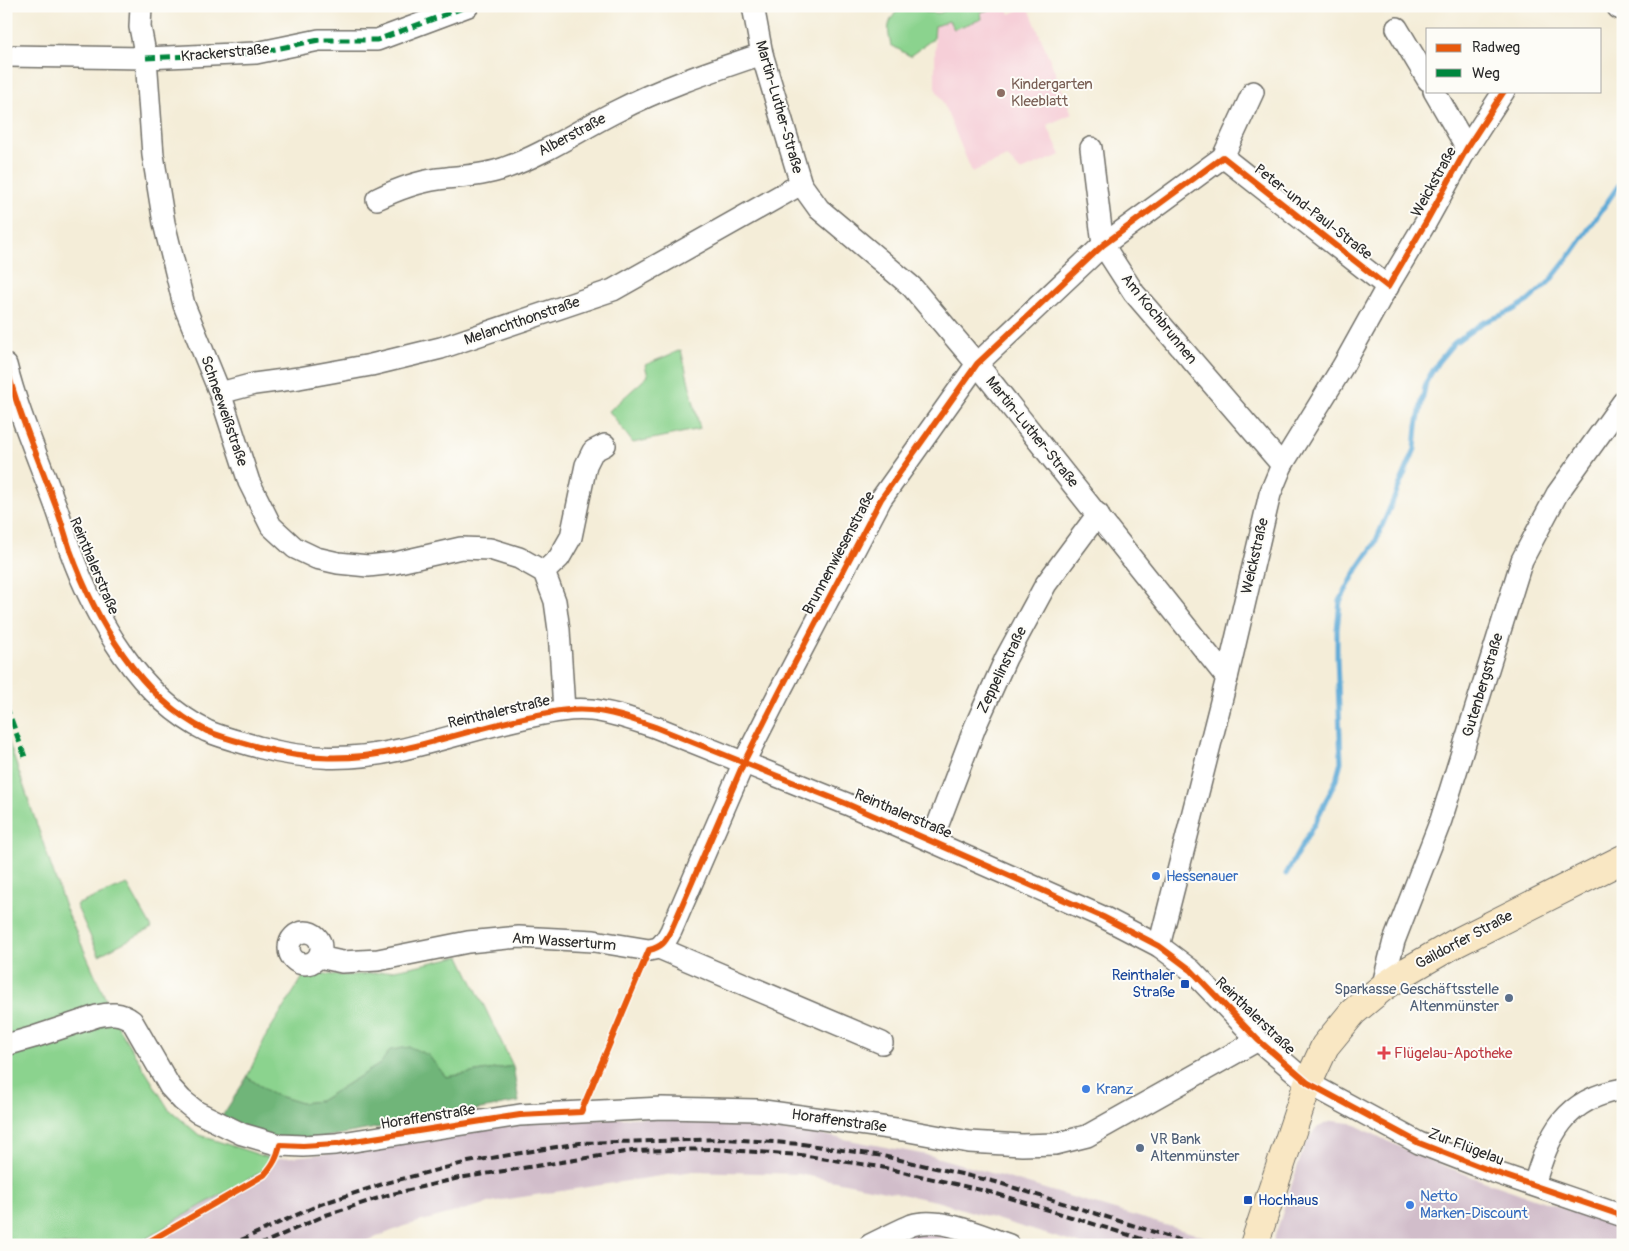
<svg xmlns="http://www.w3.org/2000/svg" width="1629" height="1251" font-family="Pangolin,sans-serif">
  <rect width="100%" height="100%" fill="#fdfcf7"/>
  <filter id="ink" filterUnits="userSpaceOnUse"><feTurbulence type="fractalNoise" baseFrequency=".02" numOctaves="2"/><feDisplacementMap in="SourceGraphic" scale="10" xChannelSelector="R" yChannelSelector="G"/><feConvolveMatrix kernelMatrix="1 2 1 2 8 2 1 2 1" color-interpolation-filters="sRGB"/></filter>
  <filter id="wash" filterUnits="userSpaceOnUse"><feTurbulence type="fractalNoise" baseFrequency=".0096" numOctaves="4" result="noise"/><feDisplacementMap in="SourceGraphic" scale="20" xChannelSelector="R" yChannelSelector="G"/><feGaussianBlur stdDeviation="1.12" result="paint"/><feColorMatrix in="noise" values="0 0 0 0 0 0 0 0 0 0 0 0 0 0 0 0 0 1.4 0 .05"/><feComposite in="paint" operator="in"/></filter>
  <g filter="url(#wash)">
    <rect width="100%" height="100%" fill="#f4edd8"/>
    <polygon fill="#f6cfd8" points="994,6 1006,6 1010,14 1028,6 1072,114 1047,125 1061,155 1020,171 1007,157 972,172 941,98 935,88 935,26 950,20 954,29 982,19 981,12 994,8"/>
    <g fill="#d1bdca">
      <polygon points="689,1116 813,1133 932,1156 1001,1176 1232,1245 1082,1245 936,1201 799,1174 693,1171 496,1201 404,1226 357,1245 136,1245 181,1217 263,1171 272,1159 382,1148 430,1134 533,1121"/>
      <polygon points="1332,1121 1351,1123 1412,1153 1475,1178 1623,1229 1623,1245 1272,1245 1304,1147 1311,1135 1316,1128"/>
      <polygon points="913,1225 983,1245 870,1245"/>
    </g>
    <g fill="#8bd38e" stroke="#5b7f5c">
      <path d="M902,6h15l9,6 10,1h4l13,-7h41v2l-13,4 1,7 -28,10 -5,-8 -14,5 -1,12 -24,18 -19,-11c-5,-19 -3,-25 11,-39z"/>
      <polygon points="681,350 700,429 633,443 609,411 648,376 645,365"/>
      <polygon points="6,734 65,907 118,1027 168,1108 199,1135 272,1159 263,1171 181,1217 136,1245 6,1245"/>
      <polygon points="127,884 152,928 99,955 76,905"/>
      <path d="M460,956l53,110 -67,11 -18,-22 -48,9 -60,37 -19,2 -29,-9 -25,-17 20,-43 41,-65c35,17 114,-5 152,-13z"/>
    </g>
    <polygon fill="#70b579" stroke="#4e7052" points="410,1047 428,1055 446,1077 513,1066 519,1102 310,1140 267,1137 221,1118 247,1077 272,1094 301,1103 320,1101 380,1064 390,1050"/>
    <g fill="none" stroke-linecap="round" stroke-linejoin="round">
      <polyline stroke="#5eaad7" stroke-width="5" points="1286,874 1316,821 1336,780 1341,762 1337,657 1337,630 1340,601 1358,568 1374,545 1415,449 1417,426 1426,382 1438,362 1454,343 1482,323 1511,311 1528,301 1549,282 1572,253 1623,179"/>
    </g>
  </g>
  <g filter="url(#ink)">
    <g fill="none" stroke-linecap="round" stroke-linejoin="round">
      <g stroke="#716f68" stroke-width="24">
        <g id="minor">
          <polyline points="141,6 140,27 146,58 153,155 164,223 184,305 220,393 249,482 271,526 295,548 316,558 338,563 368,566 395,563 461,548 490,549 519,558 544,572 555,601 559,630 564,710"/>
          <polyline points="753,6 762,54 801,184 819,209 912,287 977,364 1227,678"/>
          <polyline points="1397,28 1428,80"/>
          <polyline points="6,56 146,58 256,53 319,40 377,40 468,6"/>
          <polyline points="1434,91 1467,148"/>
          <polyline points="1091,148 1103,245 1134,293 1282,465"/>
          <polyline points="1223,157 1388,287"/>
          <path d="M377,199c19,-9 39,-17 61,-20 22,-3 46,-3 67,-11 40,-14 74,-38 112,-57 46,-24 95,-40 145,-57"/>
          <path d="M6,365c12,48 32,92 49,139 6,15 10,31 15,46 25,69 70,148 137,181 16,7 34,11 51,16 49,13 92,14 141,3 45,-10 89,-25 134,-34 19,-4 38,-8 58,-6 21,2 43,10 64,17l192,77 256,113 56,29 32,24 67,70 50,43 111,60 72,28 132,45"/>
          <polyline points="220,393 254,384 299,378 371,365 441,348 613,290 801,184"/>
          <polyline points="544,572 559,558 571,537 586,465 593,451 605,445"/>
          <polyline points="932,840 975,727 1006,658 1046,584 1098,514"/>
          <circle cx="305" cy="948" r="16"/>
          <polyline points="1159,946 1227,678 1270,494 1282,465 1343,366 1383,294 1426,222 1467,148 1504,91"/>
          <polyline points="659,948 666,940 671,931 744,762 779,693 881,499 977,364 1103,245 1223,157 1253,92"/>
          <polyline points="319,957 342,962 378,960 468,942 519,937 594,941 649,950 659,948 882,1043"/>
          <polyline points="1382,988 1394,941 1441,820 1522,560 1557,494 1623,402"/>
          <path d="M6,1045l28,-8 63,-21c12,-3 24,-4 35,5l38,66 12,13 15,12 45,22 38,11 23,1 32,-2 185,-29 142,-7 94,2 147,20 66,12 53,3 33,-1 32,-8 171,-96"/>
          <path d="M1534,1185c15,-51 30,-86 89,-96"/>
          <path d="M870,1245c14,-7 28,-14 42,-20 28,-9 70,11 97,20"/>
        </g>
      </g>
      <g stroke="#716f68" stroke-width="29">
        <polyline id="tertiary" points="1620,6 1623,7"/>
      </g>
      <g stroke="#716f68" stroke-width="30">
        <polyline id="secondary" points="1254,1245 1308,1083 1325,1046 1353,1012 1382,988 1409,970 1454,944 1623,859"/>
      </g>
      <use href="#minor" stroke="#fff" stroke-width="21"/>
      <use href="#tertiary" stroke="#fff" stroke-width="26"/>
      <use href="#secondary" stroke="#f9e7c3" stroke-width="28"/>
      <g stroke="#2b2b2b" stroke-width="4" stroke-dasharray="8 4" stroke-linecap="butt">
        <polyline points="230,1245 321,1204 386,1183 468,1162 580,1143 727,1139 802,1144 883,1156 996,1182 1195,1245"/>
        <polyline points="259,1245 326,1215 388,1195 459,1178 632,1151 713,1149 801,1155 881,1167 994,1193 1161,1245"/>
      </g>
      <g stroke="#00873e" stroke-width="5" stroke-dasharray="10 5" stroke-linecap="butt">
        <polyline points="146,58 256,53 319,40 377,40 468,6"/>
        <polyline points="6,705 26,760"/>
      </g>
      <g stroke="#fdfcf7" stroke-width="9">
        <g id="cycleway">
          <path d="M6,365c12,48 32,92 49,139 6,15 10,31 15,46 25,69 70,148 137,181 16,7 34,11 51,16 49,13 92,14 141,3 45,-10 89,-25 134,-34 19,-4 38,-8 58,-6 21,2 43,10 64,17l192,77 256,113 56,29 32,24 67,70 50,43 111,60 72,28 132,45"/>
          <path d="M143,1245l121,-70c9,-10 13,-17 16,-30l23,1 32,-2 185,-29 61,-3 68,-162c13,-3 16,-8 22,-19l73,-169 35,-69 102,-194 96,-135 126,-119 120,-88 165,130 38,-65 41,-74 37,-57"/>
        </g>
      </g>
      <use href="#cycleway" stroke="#e8590c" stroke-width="6"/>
    </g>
  </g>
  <circle fill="#8d6e63" stroke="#fdfcf7" stroke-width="2" cx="1001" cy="93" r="5"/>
  <g fill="#3f7fe0" stroke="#fdfcf7" stroke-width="2">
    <circle cx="1156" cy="876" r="5"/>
    <circle cx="1086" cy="1089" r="5"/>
    <circle cx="1410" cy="1205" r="5"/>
  </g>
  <g fill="#1a4fb4" stroke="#fdfcf7" stroke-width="2">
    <rect x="1180" y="979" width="10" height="10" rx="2.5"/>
    <rect x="1243" y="1195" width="10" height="10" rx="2.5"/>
  </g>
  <g fill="#5c6f8a" stroke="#fdfcf7" stroke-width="2">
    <circle cx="1509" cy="998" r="5"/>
    <circle cx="1140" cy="1148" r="5"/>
  </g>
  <path fill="#e0444e" stroke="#fdfcf7" stroke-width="2" d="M1381.5 1045.5h5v5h5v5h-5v5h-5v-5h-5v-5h5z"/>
  <g text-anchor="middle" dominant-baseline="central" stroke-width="4" stroke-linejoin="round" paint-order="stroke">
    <g font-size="15" fill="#2b2b2b" stroke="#fdfcf7">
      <text transform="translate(225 53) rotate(-5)">Krackerstraße</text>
      <text transform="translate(779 107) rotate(74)">Martin-Luther-Straße</text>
      <text transform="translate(572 135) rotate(-28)">Alberstraße</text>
      <text transform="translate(1434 182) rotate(-61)">Weickstraße</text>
      <text transform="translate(1313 212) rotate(38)">Peter-und-Paul-Straße</text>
      <text transform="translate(1159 319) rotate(51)">Am Kochbrunnen</text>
      <text transform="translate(522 321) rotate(-19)">Melanchthonstraße</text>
      <text transform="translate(224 411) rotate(71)">Schneeweißstraße</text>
      <text transform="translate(1032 432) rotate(51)">Martin-Luther-Straße</text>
      <text transform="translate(839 553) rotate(-62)">Brunnenwiesenstraße</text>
      <text transform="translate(1255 556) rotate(-77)">Weickstraße</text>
      <text transform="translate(94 566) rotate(67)">Reinthalerstraße</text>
      <text transform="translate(1002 670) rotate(-64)">Zeppelinstraße</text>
      <text transform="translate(1483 685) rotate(-73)">Gutenbergstraße</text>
      <text transform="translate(499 712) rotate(-13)">Reinthalerstraße</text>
      <text transform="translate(903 814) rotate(23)">Reinthalerstraße</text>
      <text transform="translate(1464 940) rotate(-28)">Gaildorfer Straße</text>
      <text transform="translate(564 942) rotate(4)">Am Wasserturm</text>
      <text transform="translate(1255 1016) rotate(44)">Reinthalerstraße</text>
      <text transform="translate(428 1117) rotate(-9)">Horaffenstraße</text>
      <text transform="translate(839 1121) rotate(8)">Horaffenstraße</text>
      <text transform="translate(1466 1147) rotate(21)">Zur Flügelau</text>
    </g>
    <g font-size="15" fill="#785e54" stroke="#fdfcf7" text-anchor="start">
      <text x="1011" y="84">Kindergarten<tspan x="1011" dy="17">Kleeblatt</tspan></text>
    </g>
    <g font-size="15" fill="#366cbe" stroke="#fdfcf7" text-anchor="start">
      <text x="1166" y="876">Hessenauer</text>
      <text x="1096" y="1089">Kranz</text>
      <text x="1420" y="1196">Netto<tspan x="1420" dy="17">Marken-Discount</tspan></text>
    </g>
    <g font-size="15" fill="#164399" stroke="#fdfcf7" text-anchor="end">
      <text x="1175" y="975">Reinthaler<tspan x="1175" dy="17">Straße</tspan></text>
      <text x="1258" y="1200" text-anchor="start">Hochhaus</text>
    </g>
    <g font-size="15" fill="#4e5e75" stroke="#fdfcf7" text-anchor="end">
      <text x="1499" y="989">Sparkasse Geschäftsstelle<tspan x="1499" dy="17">Altenmünster</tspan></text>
      <text x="1150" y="1139" text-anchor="start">VR Bank<tspan x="1150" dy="17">Altenmünster</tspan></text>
    </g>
    <g font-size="15" fill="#be3a42" stroke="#fdfcf7" text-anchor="start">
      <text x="1394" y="1053">Flügelau-Apotheke</text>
    </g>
  </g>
  <rect width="1629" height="1251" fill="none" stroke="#fdfcf7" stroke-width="25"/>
  <rect x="1426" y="28" width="175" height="65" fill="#fdfcf7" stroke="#a9a8a5"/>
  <rect x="1436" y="44" width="25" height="8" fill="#e8590c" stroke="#a9a8a5"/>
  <text x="1472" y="52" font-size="15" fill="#2b2b2b">Radweg</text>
  <rect x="1436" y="69" width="25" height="8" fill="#00873e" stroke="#a9a8a5"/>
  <text x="1472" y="78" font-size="15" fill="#2b2b2b">Weg</text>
</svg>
